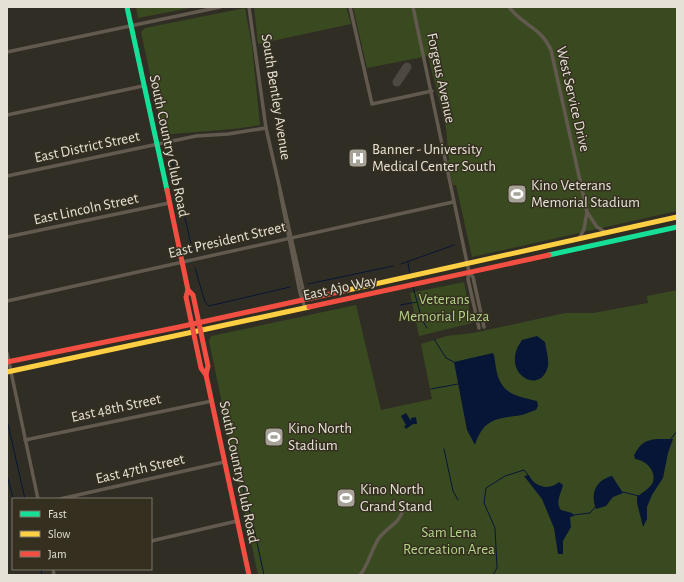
<svg xmlns="http://www.w3.org/2000/svg" width="684" height="582" font-family="'Alegreya Sans',sans-serif">
  <rect width="100%" height="100%" fill="#302d24"/>
  <g fill="#3a4a20">
    <polygon points="136,7 195,7 138,18"/>
    <polygon points="254,7 346,7 351,24 258,44"/>
    <polygon points="353,7 677,7 677,211 472,257 456,185 453,185 447,161 449,160 446,128 428,56 367,68"/>
    <path d="M245,8l7,38 8,79c-32,6 -65,6 -97,10l-22,-103 4,-4z"/>
    <polygon points="464,282 472,323 419,336 410,293"/>
    <polygon points="677,290 677,575 258,575 209,341 211,336 356,305 381,410 432,399 421,344 447,336 473,333 565,313 593,313 648,303 647,296"/>
  </g>
  <g fill="#071637">
    <path d="M537,336l8,6c1,7 4,17 3,24 -7,31 -50,7 -26,-26z"/>
    <path d="M493,353c2,4 2,10 3,15 4,26 20,28 41,33l1,5 -2,4c-7,2 -14,6 -21,6 -22,3 -32,5 -40,29l-8,-15 -13,-68z"/>
    <polygon points="406,413 411,421 411,418 416,417 417,424 413,424 406,429 404,426 406,425 401,416"/>
    <path d="M657,439h16l-5,14 -5,25 -11,17 -5,12v12l-4,8 -6,-24v-6c4,-4 12,-8 15,-13 6,-12 -6,-24 -17,-25l-1,-4c6,-11 11,-15 23,-16z"/>
    <path d="M529,475c5,12 20,16 30,7l4,3c-2,9 -8,17 -2,25l11,3 2,3 -4,1 1,10 -8,14v13h-5l-4,-26 -12,-29 -18,-23z"/>
    <path d="M612,476l11,17 -10,4 -7,9 -10,3c-6,-16 0,-29 16,-33z"/>
  </g>
  <g fill="none" stroke-linecap="round" stroke-linejoin="round">
    <g stroke="#071637" stroke-width="1">
      <polyline points="161,119 167,137"/>
      <polyline points="169,147 193,253"/>
      <polyline points="408,263 410,274"/>
      <polyline points="401,264 454,245"/>
      <polyline points="195,268 205,302 209,306 290,287"/>
      <polyline points="308,284 393,266"/>
      <polyline points="413,287 422,320 427,328"/>
      <polyline points="400,305 417,302"/>
      <polyline points="434,339 446,358 454,362"/>
      <polyline points="431,389 458,384"/>
      <polyline points="7,420 25,499"/>
      <polyline points="670,440 677,431"/>
      <polyline points="444,449 453,491 458,500"/>
      <polyline points="232,462 237,466 253,524 264,575"/>
      <polyline points="7,475 13,498 23,498"/>
      <polyline points="623,492 639,496"/>
      <polyline points="573,515 590,513 595,507"/>
      <polyline points="41,569 42,575"/>
      <polyline points="493,575 497,568 495,528 484,503 486,488 505,476 524,470 528,475"/>
    </g>
    <polyline stroke="#4e4940" stroke-width="9" points="397,82 407,67"/>
    <g stroke="#625a4e" stroke-width="3.5">
      <polyline points="249,7 266,128 304,294 303,300"/>
      <polyline points="350,7 372,104 432,91"/>
      <polyline points="413,7 466,258 469,272 473,277 484,327"/>
      <path d="M509,7c14,19 31,19 42,43l36,162 10,15 8,5"/>
      <polyline points="7,52 220,7"/>
      <polyline points="7,115 143,86"/>
      <polyline points="7,176 196,136 228,134 266,128"/>
      <polyline points="280,192 300,293 305,308"/>
      <polyline points="7,237 169,203"/>
      <polyline points="579,239 584,229 587,212"/>
      <polyline points="469,272 468,279 479,328"/>
      <polyline points="7,301 453,202"/>
      <polyline points="7,353 38,499"/>
      <polyline points="25,440 212,401"/>
      <polyline points="60,499 224,462"/>
      <polyline points="151,541 237,521"/>
      <polyline points="53,569 54,575"/>
      <path d="M360,575c9,-11 11,-25 19,-37 8,-11 20,-14 24,-28"/>
    </g>
    <g stroke="#16e098" stroke-width="5">
      <polyline points="127,7 167,190"/>
      <polyline points="549,255 677,227"/>
    </g>
    <g stroke="#ffcf43" stroke-width="5">
      <polyline points="348,290 677,217"/>
      <polyline points="7,372 309,307"/>
    </g>
    <g stroke="#f24e42" stroke-width="5">
      <polyline points="167,190 188,290 186,297 201,368 206,375"/>
      <polyline points="188,290 193,295 208,366 206,375 249,575"/>
      <polyline points="309,307 549,255"/>
      <polyline points="7,362 179,327 348,290"/>
    </g>
  </g>
  <defs>
    <g id="hospital-square" transform="scale(1)"><rect x="-9" y="-9" width="18" height="18" rx="4" fill="#a6a298" stroke="#352f1f"/><path d="M-5-5h3v3.5h4V-5h3V5h-3V1.5h-4V5h-3Z" fill="#fff"/></g>
    <g id="stadium-square" transform="scale(1)"><rect x="-9" y="-9" width="18" height="18" rx="4" fill="#a6a298" stroke="#352f1f"/><path d="M0-5a6.5 5 0 1 0 0 10a6.5 5 0 1 0 0-10ZM-3.5-1.8h7v3.6h-7Z" fill="#fff"/></g>
  </defs>
  <g fill-rule="evenodd">
    <use href="#hospital-square" x="358" y="158"/>
    <use href="#stadium-square" x="517" y="194"/>
    <use href="#stadium-square" x="274" y="437"/>
    <use href="#stadium-square" x="346" y="498"/>
  </g>
  <g text-anchor="middle" dominant-baseline="central" stroke-width="3" stroke-linejoin="round" paint-order="stroke">
    <g font-size="15" fill="#e5e1d7" stroke="#352f1f">
      <text transform="translate(441 78) rotate(78)">Forgeus Avenue</text>
      <text transform="translate(276 97) rotate(81)">South Bentley Avenue</text>
      <text transform="translate(573 99) rotate(77)">West Service Drive</text>
      <text transform="translate(169 146) rotate(78)">South Country Club Road</text>
      <text transform="translate(87 147) rotate(-12)">East District Street</text>
      <text transform="translate(86 209) rotate(-12)">East Lincoln Street</text>
      <text transform="translate(227 240) rotate(-13)">East President Street</text>
      <text transform="translate(340 288) rotate(-12)">East Ajo Way</text>
      <text transform="translate(116 408) rotate(-12)">East 48th Street</text>
      <text transform="translate(140 469) rotate(-13)">East 47th Street</text>
      <text transform="translate(239 472) rotate(78)">South Country Club Road</text>
    </g>
    <g font-size="15" fill="#e5e1d7" stroke="#352f1f" text-anchor="start">
      <text x="372" y="149">Banner - University<tspan x="372" dy="17">Medical Center South</tspan></text>
      <text x="531" y="185">Kino Veterans<tspan x="531" dy="17">Memorial Stadium</tspan></text>
      <text x="288" y="428">Kino North<tspan x="288" dy="17">Stadium</tspan></text>
      <text x="360" y="489">Kino North<tspan x="360" dy="17">Grand Stand</tspan></text>
    </g>
    <g font-size="15" fill="#b3d589" stroke="#352f1f">
      <text x="444" y="299">Veterans<tspan x="444" dy="17">Memorial Plaza</tspan></text>
      <text x="449" y="532">Sam Lena<tspan x="449" dy="17">Recreation Area</tspan></text>
    </g>
  </g>
  <rect width="684" height="582" fill="none" stroke="#e5e1d7" stroke-width="16"/>
  <rect x="12" y="498" width="140" height="72" fill="#352f1f" stroke="#7b7669"/>
  <rect x="20" y="511" width="20" height="6" fill="#16e098" stroke="#7b7669"/>
  <text x="48" y="518" font-size="12" fill="#e5e1d7">Fast</text>
  <rect x="20" y="531" width="20" height="6" fill="#ffcf43" stroke="#7b7669"/>
  <text x="48" y="538" font-size="12" fill="#e5e1d7">Slow</text>
  <rect x="20" y="551" width="20" height="6" fill="#f24e42" stroke="#7b7669"/>
  <text x="48" y="558" font-size="12" fill="#e5e1d7">Jam</text>
</svg>
